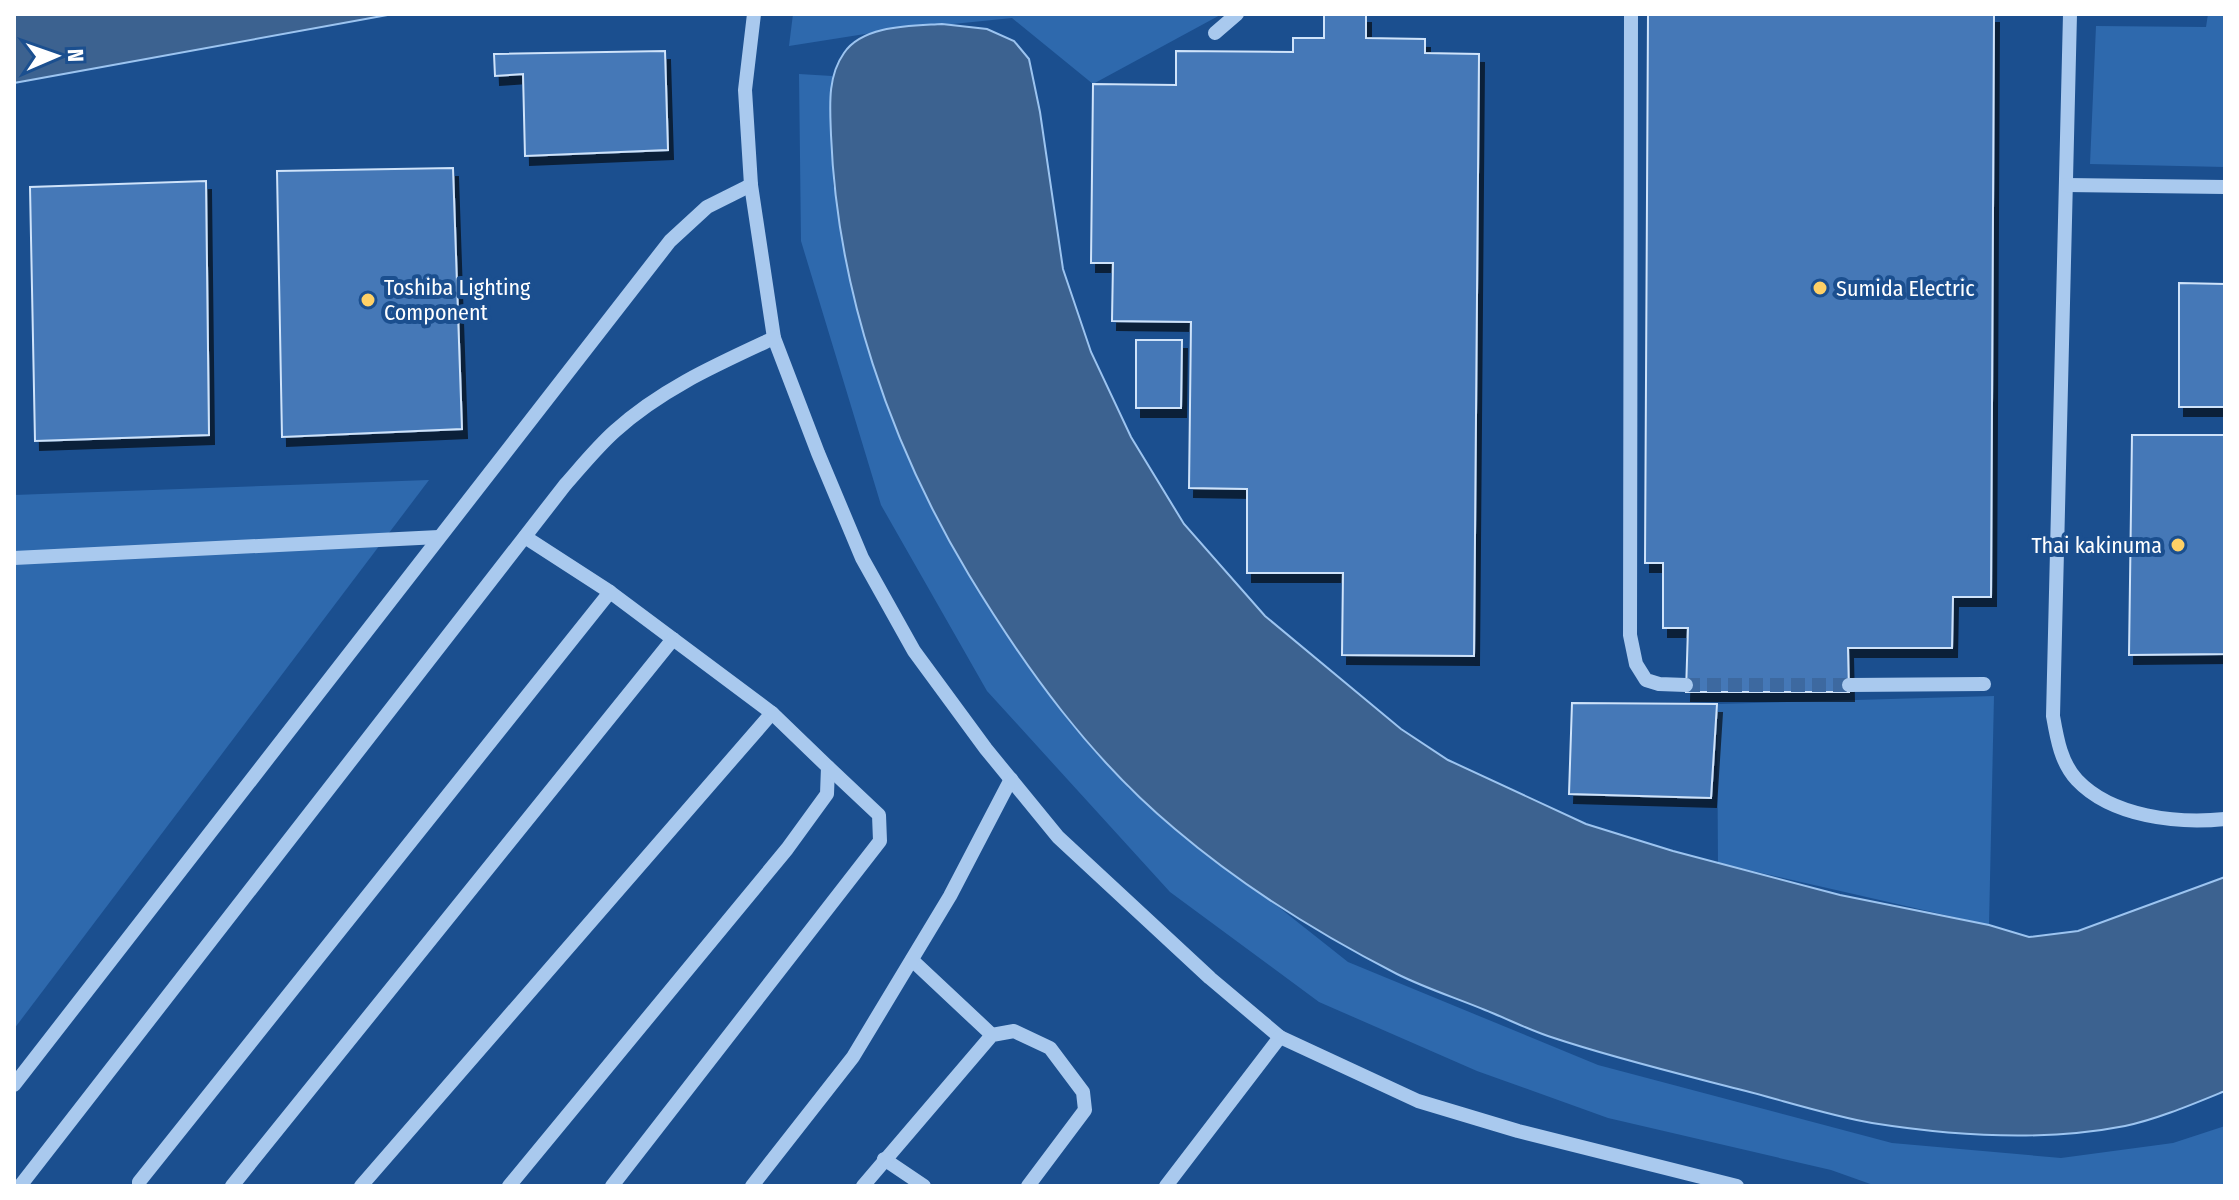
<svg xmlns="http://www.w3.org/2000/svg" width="2239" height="1200" font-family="'Fira Sans Condensed',sans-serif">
  <defs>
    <filter id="shadow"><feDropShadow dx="5" dy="9" stdDeviation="0" flood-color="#0009"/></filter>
  </defs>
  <rect width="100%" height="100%" fill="#1b4f8f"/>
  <g fill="#2e69ad">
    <polygon points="793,14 1222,14 1093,84 1012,18 884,31 789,46"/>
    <polygon points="2208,14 2225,14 2225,167 2090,164 2096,26 2206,27"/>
    <polygon points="799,74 832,76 833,186 1128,788 1348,962 1598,1065 1892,1143 2061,1158 2173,1143 2225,1126 2225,1186 1876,1186 1831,1170 1608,1118 1477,1071 1319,1002 1170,892 987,691 881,505 801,241"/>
    <polygon points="429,480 14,1029 14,495"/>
    <polygon points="1994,696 1989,925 1718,863 1717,704"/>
  </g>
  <g fill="#3c6290" stroke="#9cc4f0" stroke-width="2">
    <polygon points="14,14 393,14 14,83"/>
    <path d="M942,24l45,5 27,12 15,18 11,53 23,157 28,83 40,85 53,87 81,92 136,113 47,31 138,64 87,27 167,44 149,30 40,12 49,-6 147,-54v214c-32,13 -67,28 -100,35 -82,16 -171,10 -253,-3 -45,-8 -90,-23 -134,-34 -62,-16 -124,-31 -184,-51 -23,-7 -46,-19 -69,-28 -29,-12 -60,-22 -88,-36 -78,-40 -155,-88 -222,-145 -84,-70 -149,-160 -206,-254 -79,-131 -132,-286 -138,-440 -1,-28 -4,-58 13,-82 19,-28 67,-27 98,-29z"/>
  </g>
  <g fill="#4478b7" stroke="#cfe3fa" stroke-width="2" filter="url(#shadow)">
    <polygon points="1324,14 1366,14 1366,38 1425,39 1425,53 1479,54 1474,656 1342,655 1343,573 1247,573 1247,489 1189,488 1191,322 1112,321 1113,263 1091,263 1093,84 1176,85 1176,51 1293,52 1293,38 1324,38"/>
    <polygon points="1648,14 1994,14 1991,597 1953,597 1952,648 1848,648 1849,692 1686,692 1688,628 1663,628 1663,563 1645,563"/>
    <polygon points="665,51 668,150 525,156 523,74 495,76 494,54"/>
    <polygon points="453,168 462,429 282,437 277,171"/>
    <polygon points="206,181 209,435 35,441 30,187"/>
    <polygon points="2179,283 2225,284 2225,407 2179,407"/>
    <polygon points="1136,340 1182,340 1181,408 1136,408"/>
    <polygon points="2132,435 2225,435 2225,654 2129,655"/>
    <polygon points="1572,703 1717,704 1711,798 1569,794"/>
  </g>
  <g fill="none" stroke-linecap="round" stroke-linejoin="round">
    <polyline stroke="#3d69a0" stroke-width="14" stroke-dasharray="14 7" stroke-linecap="butt" points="1686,685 1849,685"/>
    <g stroke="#a9c9ee" stroke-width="14">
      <polyline points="754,14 745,90 751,185 774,338 818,453 862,558 914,651 986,749 1058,837 1210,978 1280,1037 1418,1101 1518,1131 1737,1186"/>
      <polyline points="1631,14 1630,635 1636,664 1646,680 1659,684 1686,685"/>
      <path d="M2070,14l-17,702c4,23 8,47 24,64 35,37 101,44 148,39"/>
      <polyline points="1215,33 1237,14"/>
      <polyline points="2066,185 2225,187"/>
      <polyline points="525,537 610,592"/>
      <polyline points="14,558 439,537"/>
      <polyline points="1849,685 1984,684"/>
      <polyline points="912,960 992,1035"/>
      <polyline points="14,1085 670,241 707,207 751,185"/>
      <polyline points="884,1159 924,1186"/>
      <path d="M20,1186l545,-701c16,-18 32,-38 50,-54 46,-42 103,-67 159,-93"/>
      <polyline points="139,1186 139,1182 610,592 772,713 361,1186"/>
      <polyline points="232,1186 673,639"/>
      <polyline points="509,1186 787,849 827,794 828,767 772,713"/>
      <polyline points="612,1186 880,841 879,815 828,767"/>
      <polyline points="752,1186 853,1057 950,896 1011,779"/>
      <polyline points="863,1186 992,1035 1014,1031 1050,1048 1083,1092 1085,1110 1028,1186"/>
      <polyline points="1166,1186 1280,1037"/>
    </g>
  </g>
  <g fill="#ffd166" stroke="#1b4f8f" stroke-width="3">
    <circle cx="1820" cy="288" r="8"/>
    <circle cx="368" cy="300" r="8"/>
    <circle cx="2178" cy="545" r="8"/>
  </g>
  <g text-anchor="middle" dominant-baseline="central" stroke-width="8" stroke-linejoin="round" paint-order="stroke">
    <g font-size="22" fill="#fff" stroke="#1b4f8f" text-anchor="start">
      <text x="384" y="287">Toshiba Lighting<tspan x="384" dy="25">Component</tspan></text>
      <text x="1836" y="288">Sumida Electric</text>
      <text x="2162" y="545" text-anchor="end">Thai kakinuma</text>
    </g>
  </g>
  <rect width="2239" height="1200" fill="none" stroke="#ffffff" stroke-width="32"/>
  <g transform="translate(56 56) rotate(88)" stroke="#1b4f8f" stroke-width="6" paint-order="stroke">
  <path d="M0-6L14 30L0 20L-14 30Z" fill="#ffffff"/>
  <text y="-12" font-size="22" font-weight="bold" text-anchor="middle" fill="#ffffff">N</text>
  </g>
</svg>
